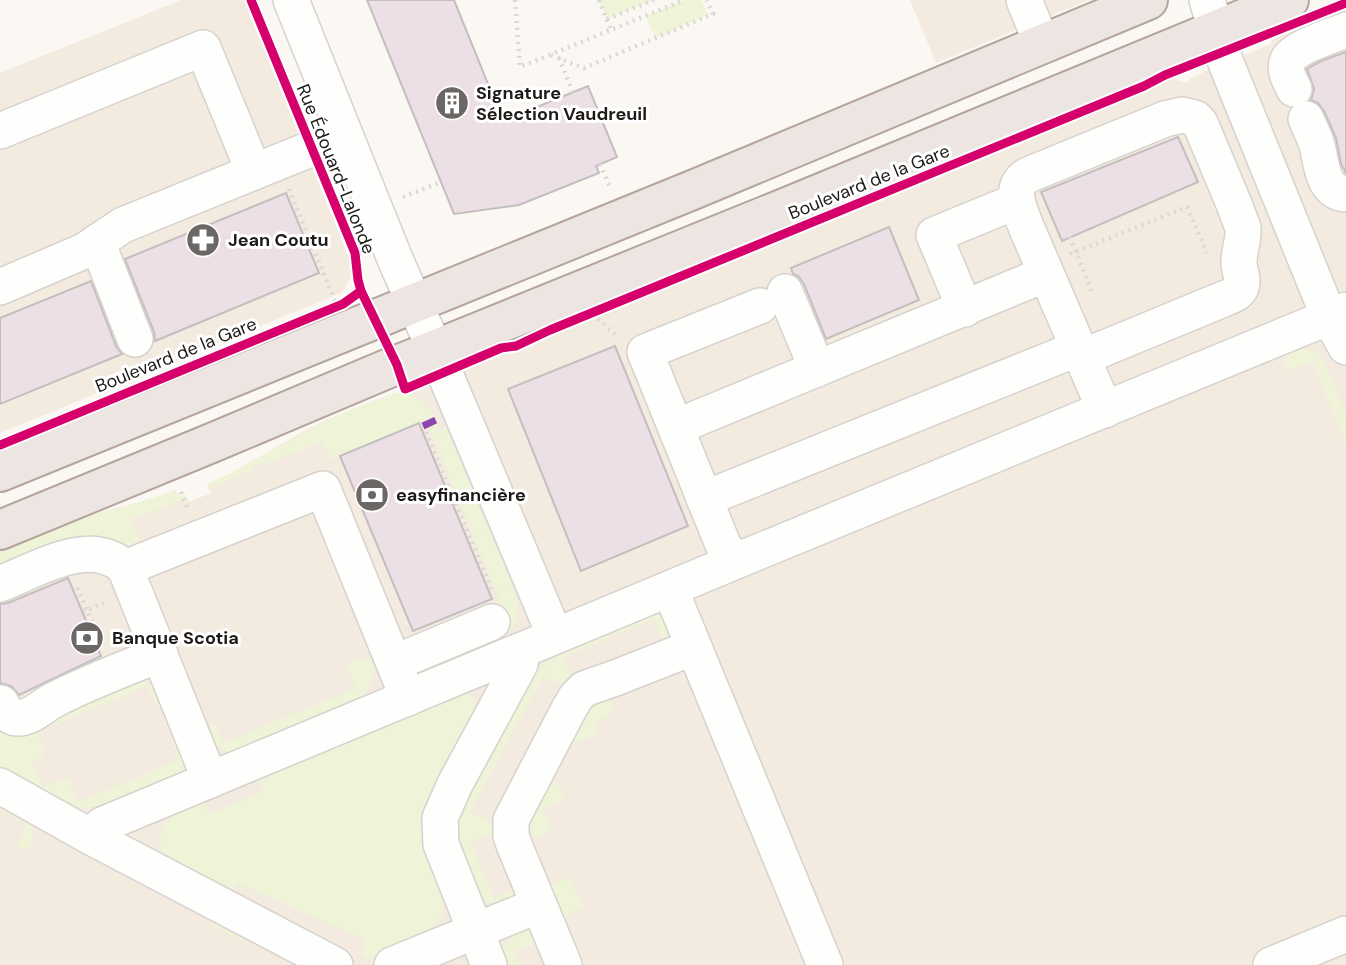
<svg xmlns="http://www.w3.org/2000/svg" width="1346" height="965" font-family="'DM Sans',sans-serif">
  <rect width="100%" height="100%" fill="#fbf7f2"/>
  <g fill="#f3eae0">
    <polygon points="181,0 244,0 351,263 351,274 347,285 341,293 0,433 0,73"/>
    <polygon points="910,0 1089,0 936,63"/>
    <polygon points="1335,0 1346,0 1346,965 0,965 0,548 90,515 150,500 175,490 179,496 185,494 189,502 211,493 207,484 228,475 304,431 326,420 389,395 408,394 501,356 519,336 1146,77 1149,82 1159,79 1172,79 1187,83 1190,78 1270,44 1279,31 1291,20 1310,10"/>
  </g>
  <g fill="#eff3d8">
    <polygon points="599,0 654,0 607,19"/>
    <polygon points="684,0 701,0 708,15 655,38 646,16"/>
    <path d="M1298,349c11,0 19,3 26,12l22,53v31l-34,-83 -21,8 -5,-1c-5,-11 3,-16 12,-20z"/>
    <path d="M397,393c26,2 34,15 43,37l6,-2 71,170c3,16 -2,31 -15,42l-48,20 -9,-2 64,-35 -83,-203 -96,40 -8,-18 -55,22 -4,-2 -10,4 -1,4 -43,18 -2,-4 21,-9 98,-55 63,-25z"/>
    <path d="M175,490l4,6 6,-2 1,4 -54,22 9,22 -1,3 -11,3 -27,-9 -102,35v-26c29,-12 57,-23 87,-32 29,-9 59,-14 88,-26z"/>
    <path d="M654,613l10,3 7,21 -1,3h-7l-9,-21 -90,38 5,18 -2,8c-8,3 -17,-4 -24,-6l-73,134c9,6 25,9 23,22l-22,9 23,56 23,-9 1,2c-7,13 -23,15 -36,10 -12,-30 -31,-58 -21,-91l76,-138 14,-15 8,-5z"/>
    <path d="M358,658c31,-1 13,33 -2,42l-125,52c-14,0 -19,-15 -22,-27l6,-1 8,19 132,-55 -8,-21 1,-4z"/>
    <path d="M142,680c11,5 18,13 19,25h-5l-9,-19 -110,46 8,20 -2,5 -11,6 11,24 22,-8 4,1 9,22 100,-42 -4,-14 3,-1 2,1c4,10 10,19 0,27l-76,31c-12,4 -21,4 -33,2l-56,-28 -14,-14v-48z"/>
    <path d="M462,694c10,-1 13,4 16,13 -12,21 -23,41 -34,62 -7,13 -17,28 -20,43 -2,13 -1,30 2,43 8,25 33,56 2,77 -17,12 -39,19 -59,27l-7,-4 3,-15 -128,-57 -7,12 -65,-38 -5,-13 2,-15 8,-13 34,-16 5,14 54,-22 -5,-14z"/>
    <path d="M608,697l6,9c-4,11 -11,13 -21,18l4,8 -2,3 -20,8 -5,-1 17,-39z"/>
    <polygon points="554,783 561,786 563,792 562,801 543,809 552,830 529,840 524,824 547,786"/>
    <path d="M0,804c18,10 42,17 30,43l-7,3 -4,-2 -2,-3 10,-20 -27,-15z"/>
    <polygon points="570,877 584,908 561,918 547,886"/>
    <polygon points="212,919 248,938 248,942 245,943 211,925 209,921"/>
    <polygon points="525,928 534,931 538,941 536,944 516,952 521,965 508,965 503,948 513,934"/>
  </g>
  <g fill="#ecdfe5" stroke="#c2bfbe" stroke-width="2">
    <polygon points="367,0 454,0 503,121 588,86 617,157 596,166 599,173 519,205 454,214"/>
    <polygon points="1346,52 1346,173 1341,164 1336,138 1324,111 1318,103 1311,100 1314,89 1307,69 1321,61"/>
    <polygon points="1178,137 1198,182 1062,241 1041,192"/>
    <polygon points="286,193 319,273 155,341 154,332 125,259"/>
    <polygon points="889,227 919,300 826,339 804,284 798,276 793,274 791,268"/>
    <polygon points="91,281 116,346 122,354 0,404 0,318"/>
    <polygon points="615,346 688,526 581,571 508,389"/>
    <polygon points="419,423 492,599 413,631 340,456"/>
    <polygon points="68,578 101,656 19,695 11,686 0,683 0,604 8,603"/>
  </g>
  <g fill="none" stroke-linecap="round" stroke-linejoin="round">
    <g stroke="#d6d2ce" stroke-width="38">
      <g id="minor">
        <polyline points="291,0 395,259 435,350 555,636"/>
        <polyline points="1024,0 1042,44"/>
        <polyline points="1207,0 1226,63 1329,317 1346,347"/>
        <path d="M1294,89c-4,-8 -10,-18 -7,-27 4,-14 45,-26 59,-32"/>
        <path d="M1306,119c4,9 8,17 11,26 5,20 5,47 29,49"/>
        <polyline points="0,131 203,48 254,172"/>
        <polyline points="97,242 135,339"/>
        <polyline points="0,287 84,251 123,225 345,135"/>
        <polyline points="785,292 817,369"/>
        <polyline points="965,309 934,235 1017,201"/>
        <path d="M1083,357l143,-59c5,-2 11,-4 14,-9 5,-8 -1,-18 -1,-27 0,-12 5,-22 4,-34l-9,-24 -34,-81 -5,-5 -13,-3 -17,4 -137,56c-21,13 -8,35 -1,54l78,181"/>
        <polyline points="676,427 1046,274"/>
        <polyline points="704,499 1079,348"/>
        <polyline points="736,561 724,547 645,352 760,306"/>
        <path d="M0,584c36,-14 91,-49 125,-16"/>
        <polyline points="670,589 825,965"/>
        <polyline points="394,663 492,622"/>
        <path d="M1,703c4,8 8,16 19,15 12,-1 24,-13 34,-18 34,-18 71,-31 106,-46"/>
        <polyline points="210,780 125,568 323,489 408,698"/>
        <polyline points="0,786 91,837 335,965"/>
        <polyline points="91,837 102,825 109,822 736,561 1346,310"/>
        <polyline points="392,965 539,905"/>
        <polyline points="489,965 441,844 440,818 455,784 520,664 522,651"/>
        <polyline points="564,965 515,847 511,836 511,820 569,709 576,697 584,689 618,677 694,647"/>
        <polyline points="1271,965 1346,934"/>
      </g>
    </g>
    <g stroke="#b4a49d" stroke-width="42">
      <g id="major">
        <polyline points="0,472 695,189 1148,0"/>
        <polyline points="0,530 214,442 387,369 787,207 1289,0"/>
      </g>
    </g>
    <g stroke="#d9d8d7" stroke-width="4.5" stroke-dasharray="2 5" stroke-linecap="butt">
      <polyline points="515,0 520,67 684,0"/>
      <polyline points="599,0 611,30"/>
      <polyline points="607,19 654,0"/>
      <polyline points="551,55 584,68 713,14 707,0"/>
      <polyline points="559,58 573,93"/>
      <polyline points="600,164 611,189"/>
      <polyline points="289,189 335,301"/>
      <polyline points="403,197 441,182"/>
      <polyline points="1070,237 1092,292"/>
      <polyline points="1070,254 1187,207 1207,253"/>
      <polyline points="598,319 618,337"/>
      <polyline points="423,426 493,593"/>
      <polyline points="181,492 188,510"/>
      <polyline points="77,588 102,644"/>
      <polyline points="83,612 104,603"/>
    </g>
    <use href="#minor" stroke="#fefefd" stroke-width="35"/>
    <use href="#major" stroke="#ede5e2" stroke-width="38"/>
    <polyline stroke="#8e44ad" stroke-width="7" stroke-dasharray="14 7" stroke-linecap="butt" points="423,426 438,419"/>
    <g stroke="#fff" stroke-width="13">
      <g id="cycleway">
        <polyline points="251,0 355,253 358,280 361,291 397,365 405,389 501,348 516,346 550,330 1144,86 1165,75 1346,3"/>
        <polyline points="0,445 343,304 361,291"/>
      </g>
    </g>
    <use href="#cycleway" stroke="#d6006c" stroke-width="9"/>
  </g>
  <defs>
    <g id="building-disc" transform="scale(1.75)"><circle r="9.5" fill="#6b6764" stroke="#fff"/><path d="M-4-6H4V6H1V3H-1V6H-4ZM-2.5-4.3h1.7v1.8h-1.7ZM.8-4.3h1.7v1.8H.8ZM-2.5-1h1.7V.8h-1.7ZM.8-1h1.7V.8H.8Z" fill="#fff"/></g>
    <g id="pharmacy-disc" transform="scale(1.75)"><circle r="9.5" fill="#6b6764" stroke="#fff"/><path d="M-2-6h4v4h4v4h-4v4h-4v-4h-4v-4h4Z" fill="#fff"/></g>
    <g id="bank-disc" transform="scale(1.75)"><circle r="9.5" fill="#6b6764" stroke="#fff"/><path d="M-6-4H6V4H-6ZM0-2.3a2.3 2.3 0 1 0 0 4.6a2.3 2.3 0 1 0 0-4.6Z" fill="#fff"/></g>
  </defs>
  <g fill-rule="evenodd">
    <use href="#building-disc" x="452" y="103"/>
    <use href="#pharmacy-disc" x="203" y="240"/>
    <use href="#bank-disc" x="372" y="495"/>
    <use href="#bank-disc" x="87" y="638"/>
  </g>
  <g text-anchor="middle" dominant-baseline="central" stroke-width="6" stroke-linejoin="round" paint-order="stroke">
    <g font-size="18" font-weight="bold" fill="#1d1a17" stroke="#fff" text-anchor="start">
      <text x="476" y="93">Signature<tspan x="476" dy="21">Sélection Vaudreuil</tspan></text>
      <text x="228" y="240">Jean Coutu</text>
      <text x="396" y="495">easyfinancière</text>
      <text x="112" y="638">Banque Scotia</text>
    </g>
    <g font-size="18" fill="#1d1a17" stroke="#fff">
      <text transform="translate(336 169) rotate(68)">Rue Édouard-Lalonde</text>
      <text transform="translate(869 182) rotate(-22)">Boulevard de la Gare</text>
      <text transform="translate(176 355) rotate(-22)">Boulevard de la Gare</text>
    </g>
  </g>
</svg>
